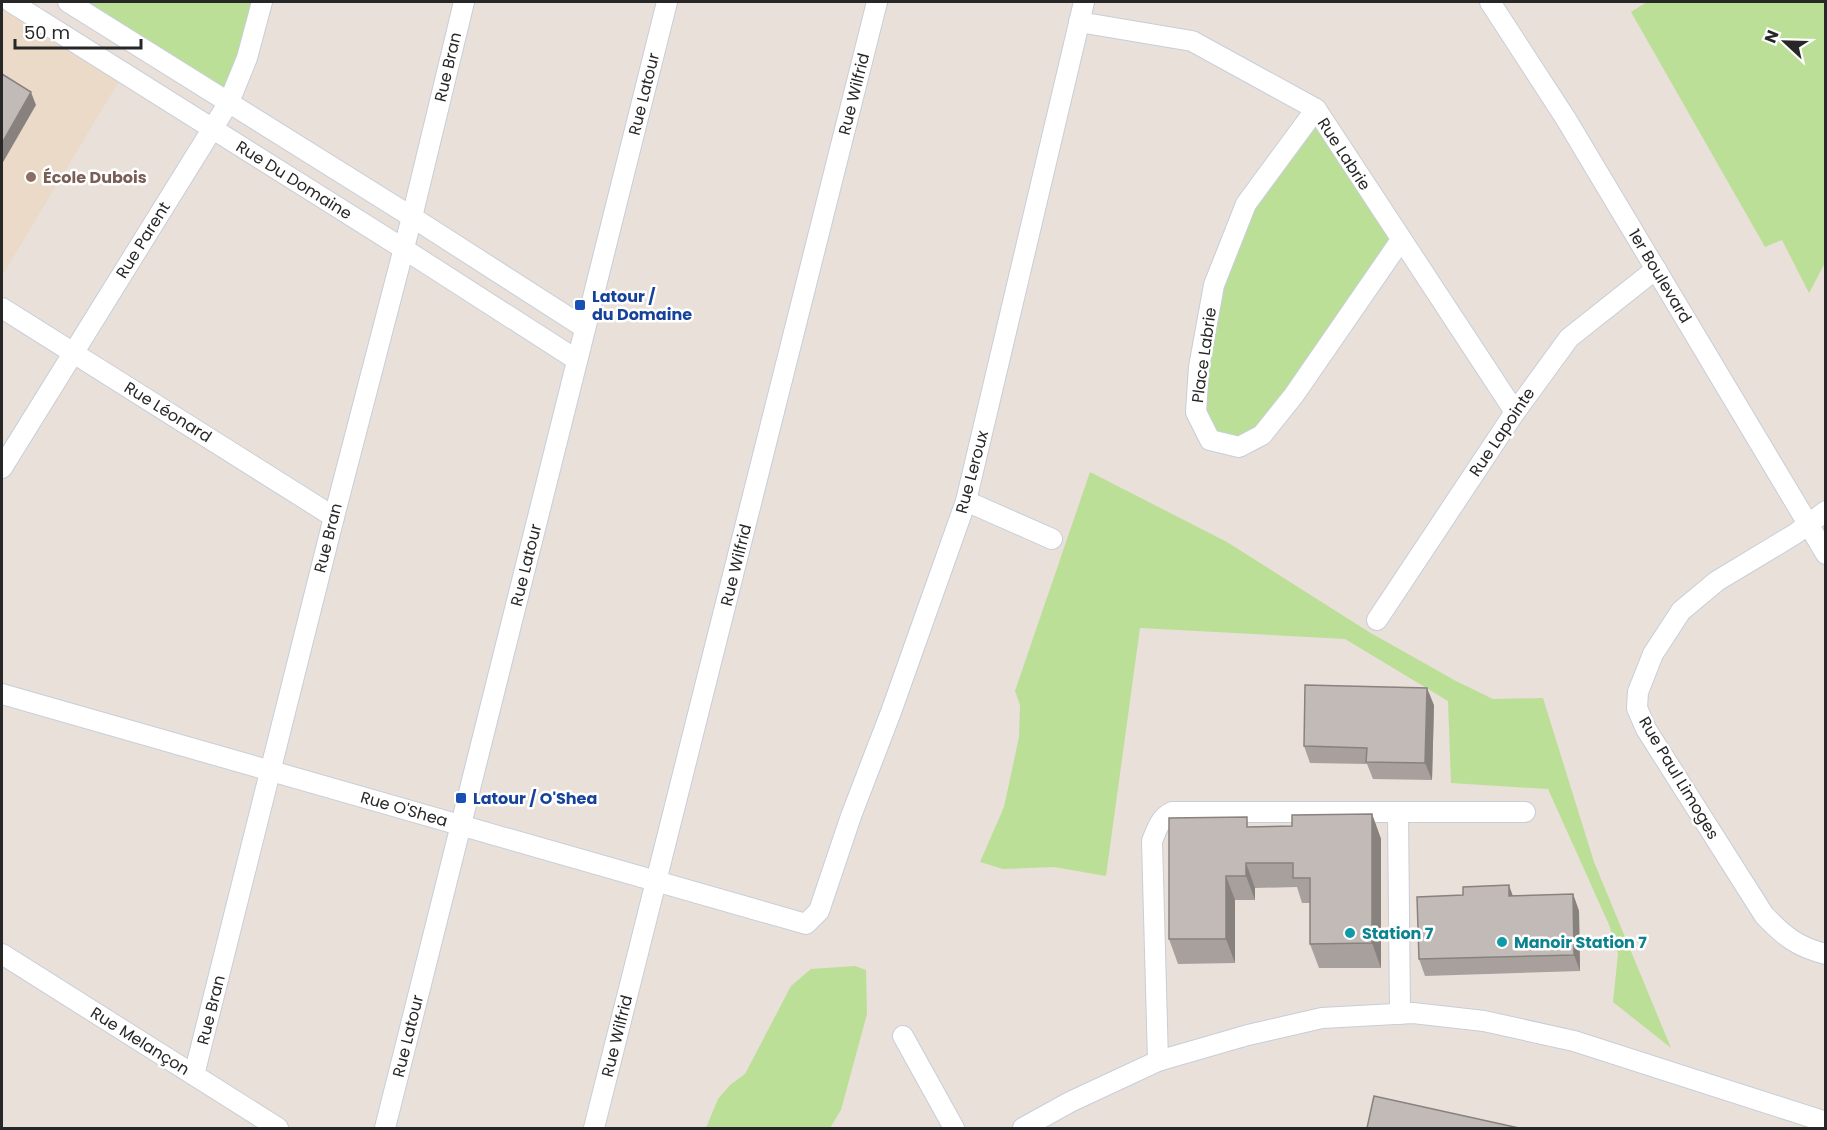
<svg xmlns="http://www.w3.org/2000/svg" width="1827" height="1130" font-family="Poppins,sans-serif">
  <rect width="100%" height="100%" fill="#e9e0d9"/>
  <polygon fill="#ebdac8" points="2,2 121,78 2,276"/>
  <g fill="#bbdf97">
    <polygon points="68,2 260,2 229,102"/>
    <polygon points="1647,2 1825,2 1825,263 1809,293 1782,240 1765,247 1631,12"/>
    <polygon points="1316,109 1401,240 1262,435 1210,440 1199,367 1246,204"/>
    <polygon points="1090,472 1227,542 1369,632 1456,681 1493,699 1543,698 1594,862 1671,1048 1613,1002 1618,954 1610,927 1548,789 1451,783 1448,701 1345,639 1140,628 1106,876 1054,867 1003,869 980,862 1004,807 1019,737 1020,705 1015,691"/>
    <polygon points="855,966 866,970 867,1014 841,1110 830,1128 706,1128 718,1099 730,1085 745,1074 791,986 811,969"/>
  </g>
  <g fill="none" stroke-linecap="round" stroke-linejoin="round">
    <g stroke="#c7ced9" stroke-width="22">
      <g id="minor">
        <polyline points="11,2 404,249 577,360"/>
        <polyline points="68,2 412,217 585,328"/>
        <polyline points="1490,2 1566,119 1826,554"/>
        <polyline points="1079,22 1192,41 1316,109 1515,412"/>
        <polyline points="1316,109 1246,204 1214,285 1199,367 1196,412 1210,440 1239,447 1262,435 1294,395 1401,240"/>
        <polyline points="2,308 334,517"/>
        <polyline points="2,468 229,102 247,58 262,2"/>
        <polyline points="966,501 1052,539"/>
        <path d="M1826,511l-31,23 -78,47 -36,30 -28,43 -15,38 -1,16 9,21 118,186c20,21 33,32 62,39"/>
        <polyline points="1377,620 1515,412 1569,338 1656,269"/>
        <polyline points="2,694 806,924 819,911 851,816 891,712 966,501 1084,2"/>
        <polyline points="1398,812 1400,1014"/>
        <polyline points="2,954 278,1128"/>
        <polyline points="903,1036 954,1128"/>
        <path d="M1158,1061l-6,-220c5,-12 8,-23 20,-29h353"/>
        <polyline points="194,1075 334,517 412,217 464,2"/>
        <polyline points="385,1128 667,2"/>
        <polyline points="594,1128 877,2"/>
        <polyline points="1023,1128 1070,1102 1158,1061 1248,1035 1322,1018 1413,1013 1484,1021 1574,1041 1826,1122"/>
      </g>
    </g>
    <use href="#minor" stroke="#fff" stroke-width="20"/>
  </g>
  <g fill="#a7a09d">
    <polygon points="1434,705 1432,780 1373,779 1367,764 1310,763 1304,746"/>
    <polygon points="1372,814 1381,839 1381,968 1319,968 1310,944 1310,903 1302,903 1297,887 1255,888 1255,900 1235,900 1235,963 1178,964 1169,939 1250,827 1292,826"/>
    <polygon points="1573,894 1579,911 1580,971 1425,976 1419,959 1512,896"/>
  </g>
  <g fill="#88827f">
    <polygon points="31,92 36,105 2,164 2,143"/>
    <polygon points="1427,688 1434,705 1432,780 1425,763"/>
    <polygon points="1372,814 1381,839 1381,968 1372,943"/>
    <polygon points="1246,863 1255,888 1255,900 1246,876"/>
    <polygon points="1226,876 1235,900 1235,963 1226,939"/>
    <polygon points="1509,885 1515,902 1509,896"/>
    <polygon points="1573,894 1579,911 1580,971 1574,955"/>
  </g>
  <g fill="#c2bab6" stroke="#88827f" stroke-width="1.5">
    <polygon points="2,74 31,92 2,143"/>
    <polygon points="1305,685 1427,688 1425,763 1366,762 1367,748 1304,746"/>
    <polygon points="1372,814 1372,943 1310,944 1310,878 1293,878 1293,863 1246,863 1246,876 1226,876 1226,939 1169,939 1169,818 1247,817 1247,827 1292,826 1292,815"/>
    <polygon points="1509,885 1509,896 1573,894 1574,955 1419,959 1417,897 1463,895 1463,887"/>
    <polygon points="1374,1096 1519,1128 1367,1128"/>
  </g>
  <circle fill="#8d6e63" stroke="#fff" stroke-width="2" cx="31" cy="177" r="6"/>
  <g fill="#1a4fb4" stroke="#fff" stroke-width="2">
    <rect x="574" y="299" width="12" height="12" rx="3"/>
    <rect x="455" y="792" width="12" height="12" rx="3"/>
  </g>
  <g fill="#0f9aa8" stroke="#fff" stroke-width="2">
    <circle cx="1350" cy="933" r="6"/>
    <circle cx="1502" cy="942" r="6"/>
  </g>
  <g text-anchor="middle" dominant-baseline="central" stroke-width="5" stroke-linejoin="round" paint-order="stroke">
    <g font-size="16" fill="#272727" stroke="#fff">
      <text transform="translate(448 67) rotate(-77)">Rue Bran</text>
      <text transform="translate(644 94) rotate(-76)">Rue Latour</text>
      <text transform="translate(854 94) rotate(-76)">Rue Wilfrid</text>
      <text transform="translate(1344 154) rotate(57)">Rue Labrie</text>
      <text transform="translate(294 180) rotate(32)">Rue Du Domaine</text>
      <text transform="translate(143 240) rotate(-58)">Rue Parent</text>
      <text transform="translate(1660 276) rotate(59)">1er Boulevard</text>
      <text transform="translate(1204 355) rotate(-82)">Place Labrie</text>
      <text transform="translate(168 412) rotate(32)">Rue Léonard</text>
      <text transform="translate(1502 432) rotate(-56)">Rue Lapointe</text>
      <text transform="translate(972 472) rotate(-75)">Rue Leroux</text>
      <text transform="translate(328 538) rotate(-76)">Rue Bran</text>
      <text transform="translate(526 565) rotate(-76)">Rue Latour</text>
      <text transform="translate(736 565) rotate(-76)">Rue Wilfrid</text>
      <text transform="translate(1679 778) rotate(59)">Rue Paul Limoges</text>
      <text transform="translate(404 809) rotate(16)">Rue O'Shea</text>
      <text transform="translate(211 1010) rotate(-76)">Rue Bran</text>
      <text transform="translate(408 1036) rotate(-76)">Rue Latour</text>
      <text transform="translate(617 1036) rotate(-76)">Rue Wilfrid</text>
      <text transform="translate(140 1041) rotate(32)">Rue Melançon</text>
    </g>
    <g font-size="16" font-weight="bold" fill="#785e54" stroke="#fff" text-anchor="start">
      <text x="43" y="177">École Dubois</text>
    </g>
    <g font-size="16" font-weight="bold" fill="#164399" stroke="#fff" text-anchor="start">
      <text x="592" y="296">Latour /<tspan x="592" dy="18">du Domaine</tspan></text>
      <text x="473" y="798">Latour / O'Shea</text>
    </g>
    <g font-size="16" font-weight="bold" fill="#0d838f" stroke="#fff" text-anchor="start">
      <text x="1362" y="933">Station 7</text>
      <text x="1514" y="942">Manoir Station 7</text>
    </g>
  </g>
  <rect width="1827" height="1130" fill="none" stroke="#272727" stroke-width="6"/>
  <g transform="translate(1785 42) rotate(292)" stroke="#ffffff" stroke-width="4.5" paint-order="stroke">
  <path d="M0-4.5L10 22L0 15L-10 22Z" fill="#272727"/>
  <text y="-9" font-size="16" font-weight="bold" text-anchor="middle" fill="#272727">N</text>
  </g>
  <path d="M15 39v9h126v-9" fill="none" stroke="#272727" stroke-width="3"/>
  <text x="24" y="39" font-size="18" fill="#272727" stroke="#ffffff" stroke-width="4.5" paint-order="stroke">50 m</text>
</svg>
